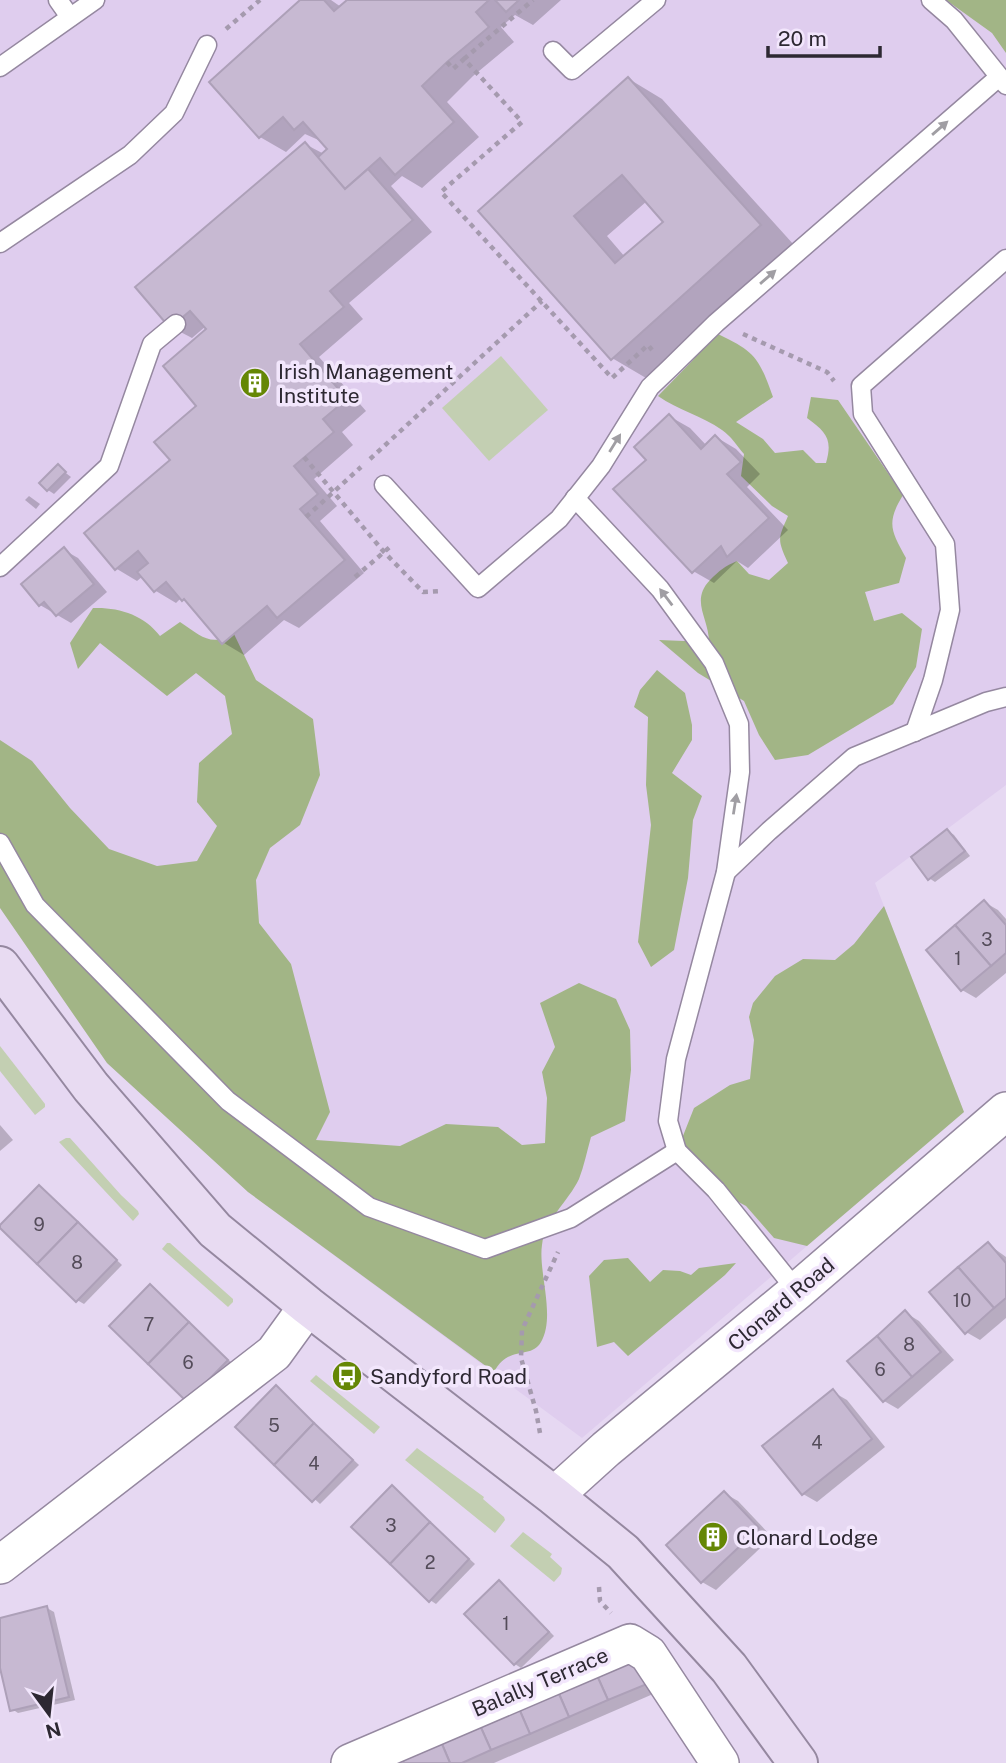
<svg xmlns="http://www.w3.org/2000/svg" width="1006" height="1763" font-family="'Public Sans',sans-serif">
  <rect width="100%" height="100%" fill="#e6d8f2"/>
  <polygon fill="#dfcdee" points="0,0 1006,0 1006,785 875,883 964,1112 582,1438 248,1192 107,1063 0,908"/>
  <g fill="#c3cfb2">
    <polygon points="501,356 548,410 489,461 442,408"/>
    <polygon points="0,1046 45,1104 45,1107 35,1115 0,1071"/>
    <polygon points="66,1138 70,1138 121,1195 138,1211 139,1214 133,1221 59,1142"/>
    <polygon points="167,1243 170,1243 233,1299 233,1302 228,1307 162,1249"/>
    <polygon points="316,1375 380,1427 374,1434 310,1381"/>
    <polygon points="417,1448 484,1497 483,1499 504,1517 505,1520 495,1533 405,1460"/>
    <polygon points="523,1532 552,1554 550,1557 562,1568 561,1574 554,1582 510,1546"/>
  </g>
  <g fill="#a2b586">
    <polygon points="946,0 1006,0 1006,53 992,33"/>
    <path d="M714,332c39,19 44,22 59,65l-37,25 27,17 12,14 28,-3 13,13h10c7,-24 0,-31 -19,-45l4,-21 27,3 65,95c-17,28 -12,36 3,63l-7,25 -34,9 9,29 28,-8 20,16 -6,38 -23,37 -85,51 -33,5 -16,-25 -15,-34 -46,-28 -39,-33 50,2c0,-24 -19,-41 1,-62 9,-9 15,-14 27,-19l12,13 20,6 19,-17c-11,-24 -10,-24 0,-47l-16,-10 -31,-30 3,-22c-7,-8 -13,-18 -22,-24 -20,-14 -44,-20 -64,-34l35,-36z"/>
    <path d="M93,608c26,-1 51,7 67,28l20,-14c21,14 30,25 54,12l22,46 57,39 7,56 -20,50 -30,23 -14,32 3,43 32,41 39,148 -14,28 84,6 46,-22 52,3 24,18 23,-2 2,-45 -5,-26 13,-25 -15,-44 39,-20 37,16 14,31 1,40 -6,51 -34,16c-4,14 -7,29 -12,42 -11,23 -34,40 -37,66 -4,27 14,71 -1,97 -10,18 -32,2 -47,30l-246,-180 -141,-129 -107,-155v-168l32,21 38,47 39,41 48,17 40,-5 20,-35 -20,-24 2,-39 33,-29 -7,-38 -29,-23 -29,23 -67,-53 -22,26 -8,-26z"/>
    <polygon points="657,670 685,693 692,725 692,740 672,773 702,796 693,820 688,878 674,950 651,967 638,942 651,825 646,785 648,717 634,707 640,690"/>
    <polygon points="884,906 964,1112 807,1246 774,1238 746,1206 716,1190 677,1151 694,1108 730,1085 750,1079 754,1040 749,1017 753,1003 775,976 803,959 835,960 854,944"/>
    <polygon points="628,1258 650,1282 663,1270 680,1271 691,1275 699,1268 736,1263 725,1275 628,1356 614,1342 597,1347 589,1276 604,1260"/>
  </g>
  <g fill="#0003" fill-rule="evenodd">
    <polygon points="303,0 331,0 341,7 349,0 561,0 533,25 515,15 501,27 514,42 473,76 447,102 479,137 422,188 402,176 391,186 432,232 349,303 363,319 319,357 366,411 342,432 353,445 314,479 337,506 320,521 364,573 299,628 284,620 244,655 224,643 190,604 181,598 176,603 156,591 143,576 137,581 117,569 86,533 172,460 199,406 208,329 206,326 192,338 171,327 305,144 324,154 329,149 323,142 305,134 286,152 260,137"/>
    <path d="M629,79l33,20 132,146 -148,133 -34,-20 -132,-146zM647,201l18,21 -40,35 -18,-21z"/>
    <polygon points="669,416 690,428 707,446 716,437 736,449 760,474 747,487 788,530 748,568 737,561 714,583 693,571 648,460"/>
    <polygon points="58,467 71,477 54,494 48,490"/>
    <polygon points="29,496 40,504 36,509 25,500"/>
    <polygon points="64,550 78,558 107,592 71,623 40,605"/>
    <polygon points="948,831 954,835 970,856 935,882 929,878"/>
    <polygon points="984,902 998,910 1006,919 1006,973 976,998 962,990 928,950"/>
    <polygon points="0,1125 13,1140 0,1151"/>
    <polygon points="39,1187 122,1265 84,1304 77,1300"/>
    <polygon points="988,1244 1006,1257 1006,1318 980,1340 966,1332"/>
    <polygon points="150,1287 233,1364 195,1404"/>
    <polygon points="906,1313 919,1321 954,1360 898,1409 884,1401"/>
    <polygon points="276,1387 359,1465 320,1504 237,1427"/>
    <polygon points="833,1392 847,1400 885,1447 817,1502 803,1494"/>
    <polygon points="392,1487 475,1564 436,1604 430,1600"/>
    <polygon points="724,1493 738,1501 772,1537 716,1590 702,1582 668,1545"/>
    <polygon points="499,1583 505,1586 554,1636 521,1668 515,1664"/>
    <polygon points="47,1608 54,1612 75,1700 18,1713 12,1709 0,1660 0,1620"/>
    <polygon points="634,1656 660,1691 494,1763 385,1763"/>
  </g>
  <g fill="#c7b9d2" stroke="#ada0b8" stroke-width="2" fill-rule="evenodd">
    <polygon points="300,0 324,0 334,11 347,0 489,0 476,12 489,27 447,62 422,86 454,122 395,175 380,158 345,189 317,158 327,149 303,122 294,130 283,117 259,138 209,82"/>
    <polygon points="495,0 519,0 506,12"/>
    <path d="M628,77l133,148 -150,135 -133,-149zM622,175l41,47 -48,41 -41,-47z"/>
    <polygon points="305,142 345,189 368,169 413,220 330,291 344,307 300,344 347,399 323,419 334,432 294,466 318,494 300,509 345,560 277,618 267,606 222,644 184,599 182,601 166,582 154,592 137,572 148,563 138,551 115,570 84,533 170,460 154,442 196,406 163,366 206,329 190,311 170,328 135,287"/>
    <polygon points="669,414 701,449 715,435 741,462 727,474 769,518 727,557 721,546 692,573 613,489 646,460 634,447"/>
    <polygon points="58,464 66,472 47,491 39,483"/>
    <polygon points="64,547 94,584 56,616 44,602 39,606 21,584"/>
    <polygon points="947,829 965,851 928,880 911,857"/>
    <polygon points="984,900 1006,925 1006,953 991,966 955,925"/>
    <polygon points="955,925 991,966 961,991 926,950"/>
    <polygon points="39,1185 78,1222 37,1264 0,1228 0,1225"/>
    <polygon points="78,1222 117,1260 76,1302 37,1264"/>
    <polygon points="988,1242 1006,1263 1006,1298 994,1308 958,1267"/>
    <polygon points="958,1267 994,1308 965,1334 929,1292"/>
    <polygon points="150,1284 189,1322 148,1364 109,1326"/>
    <polygon points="905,1310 941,1352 912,1377 877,1336"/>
    <polygon points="189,1322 228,1360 187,1402 148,1364"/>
    <polygon points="877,1336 912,1377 883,1402 847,1361"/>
    <polygon points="276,1385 314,1423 274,1465 235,1427"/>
    <polygon points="833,1389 872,1439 802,1495 762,1446"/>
    <polygon points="314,1423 353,1460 312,1502 274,1465"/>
    <polygon points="392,1485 430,1522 390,1564 351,1527"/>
    <polygon points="724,1491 759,1528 701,1583 666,1545"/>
    <polygon points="430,1522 469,1559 429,1602 390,1564"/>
    <polygon points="499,1580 549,1632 514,1665 464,1614"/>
    <polygon points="47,1606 69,1697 10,1711 0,1668 0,1618"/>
    <polygon points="634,1654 647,1684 608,1700 595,1671"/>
    <polygon points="595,1671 608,1700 569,1717 556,1687"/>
    <polygon points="556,1687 569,1717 530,1734 517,1704"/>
    <polygon points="517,1704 530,1734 491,1750 478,1721"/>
    <polygon points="478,1721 491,1750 462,1763 450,1763 439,1737"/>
    <polygon points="439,1737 450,1763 404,1763 400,1754"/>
  </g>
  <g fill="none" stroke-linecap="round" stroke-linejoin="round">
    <g stroke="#9588a0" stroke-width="21">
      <g id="lane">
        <polyline points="58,0 70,17"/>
        <polyline points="931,0 954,20 1006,85"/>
        <polyline points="553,51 572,70 656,0"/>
        <polyline points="0,67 95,0"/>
        <polyline points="0,243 130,155 174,113 207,45"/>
        <polyline points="384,485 478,588 559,519 601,466 650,387 670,368 716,323 999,77"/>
        <polyline points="575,498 660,589 714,663 739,724 740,772 726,872 676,1059 668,1121 677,1151 716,1190 797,1291"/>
        <polyline points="0,567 109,466 152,344 176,324"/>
        <polyline points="915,732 933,680 950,610 945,544 863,414 861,386 1006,259"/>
        <polyline points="0,843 35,905 228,1101 369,1207 485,1249 571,1218 677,1151"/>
        <polyline points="726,872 769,831 854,757 986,702 1006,697"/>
      </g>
    </g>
    <g stroke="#9588a0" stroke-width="40">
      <g id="street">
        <polyline points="554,1496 606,1449 797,1291 1006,1111"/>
        <polyline points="0,1565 274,1353 308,1306"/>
        <polyline points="350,1763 630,1643 648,1654 720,1763"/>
      </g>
    </g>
    <g stroke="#9588a0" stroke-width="42">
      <polyline id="secondary" points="0,966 91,1087 215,1230 308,1306 554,1496 623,1552 729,1668 798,1763"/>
    </g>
    <g stroke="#a59aae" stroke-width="4.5" stroke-dasharray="5 5" stroke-linecap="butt">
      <polyline points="226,29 260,0"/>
      <polyline points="464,59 533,0"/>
      <polyline points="447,62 453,69 464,59 522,122 441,192 612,378 648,345 652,350"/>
      <polyline points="743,334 827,372 834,381"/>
      <polyline points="304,457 384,552 423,592 442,591"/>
      <polyline points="370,459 542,301"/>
      <polyline points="306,517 361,467"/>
      <polyline points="355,577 391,546"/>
      <polyline points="540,1433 536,1411 521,1358 522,1330 558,1252"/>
      <polyline points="599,1587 600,1601 611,1613"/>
    </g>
    <use href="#lane" stroke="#fff" stroke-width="18"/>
    <use href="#street" stroke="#fff" stroke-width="37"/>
    <use href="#secondary" stroke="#e8dbf2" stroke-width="38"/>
  </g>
  <defs><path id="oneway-solid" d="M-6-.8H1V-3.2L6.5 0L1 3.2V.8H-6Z" transform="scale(1.75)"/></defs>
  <g fill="#a09ea3">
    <use href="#oneway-solid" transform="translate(940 128) rotate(-41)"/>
    <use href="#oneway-solid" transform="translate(768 277) rotate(-41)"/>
    <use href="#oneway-solid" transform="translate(615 443) rotate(-58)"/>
    <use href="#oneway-solid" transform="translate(666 597) rotate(-127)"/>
    <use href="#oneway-solid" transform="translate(735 804) rotate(-81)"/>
  </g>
  <defs>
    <g id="building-disc" transform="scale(1.575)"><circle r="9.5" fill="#658705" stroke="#f2e6fc"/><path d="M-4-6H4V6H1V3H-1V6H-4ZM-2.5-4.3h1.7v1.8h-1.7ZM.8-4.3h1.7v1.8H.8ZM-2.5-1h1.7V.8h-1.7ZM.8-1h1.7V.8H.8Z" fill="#fff"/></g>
    <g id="bus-disc" transform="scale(1.575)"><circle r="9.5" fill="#658705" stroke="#f2e6fc"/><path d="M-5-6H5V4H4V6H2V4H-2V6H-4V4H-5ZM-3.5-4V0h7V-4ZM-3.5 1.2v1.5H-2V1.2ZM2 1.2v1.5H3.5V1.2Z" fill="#fff"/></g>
  </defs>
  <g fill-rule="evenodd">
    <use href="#building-disc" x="255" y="383"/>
    <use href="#bus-disc" x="347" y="1376"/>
    <use href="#building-disc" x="713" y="1537"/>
  </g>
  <g text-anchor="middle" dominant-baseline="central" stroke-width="7" stroke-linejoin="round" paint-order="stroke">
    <g font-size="18" fill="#544c5a">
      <text x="987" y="939">3</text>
      <text x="958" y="958">1</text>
      <text x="39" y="1224">9</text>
      <text x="77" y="1262">8</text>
      <text x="962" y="1300">10</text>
      <text x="149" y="1324">7</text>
      <text x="909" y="1344">8</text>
      <text x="188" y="1362">6</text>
      <text x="880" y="1369">6</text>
      <text x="274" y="1425">5</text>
      <text x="817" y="1442">4</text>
      <text x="314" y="1463">4</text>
      <text x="391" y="1525">3</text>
      <text x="430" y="1562">2</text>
      <text x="506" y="1623">1</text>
    </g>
    <g font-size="21" fill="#2d2832" stroke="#f2e6fc" text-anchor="start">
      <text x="278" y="371">Irish Management<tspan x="278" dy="24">Institute</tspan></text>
      <text x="370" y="1376">Sandyford Road</text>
      <text x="736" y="1537">Clonard Lodge</text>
    </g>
    <g font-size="21" fill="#2d2832" stroke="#f2e6fc">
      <text transform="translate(781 1304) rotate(-40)">Clonard Road</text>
      <text transform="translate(540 1682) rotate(-23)">Balally Terrace</text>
    </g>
  </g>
  <g transform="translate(49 1714) rotate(165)" stroke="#f2e6fc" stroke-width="5" paint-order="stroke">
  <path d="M0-5L12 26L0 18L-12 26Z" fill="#2d2832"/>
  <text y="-10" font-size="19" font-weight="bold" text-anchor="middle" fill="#2d2832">N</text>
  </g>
  <path d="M768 46v10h112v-10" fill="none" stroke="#2d2832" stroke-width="3.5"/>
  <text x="778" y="46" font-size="21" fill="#2d2832" stroke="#f2e6fc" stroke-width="5" paint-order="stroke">20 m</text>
</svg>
